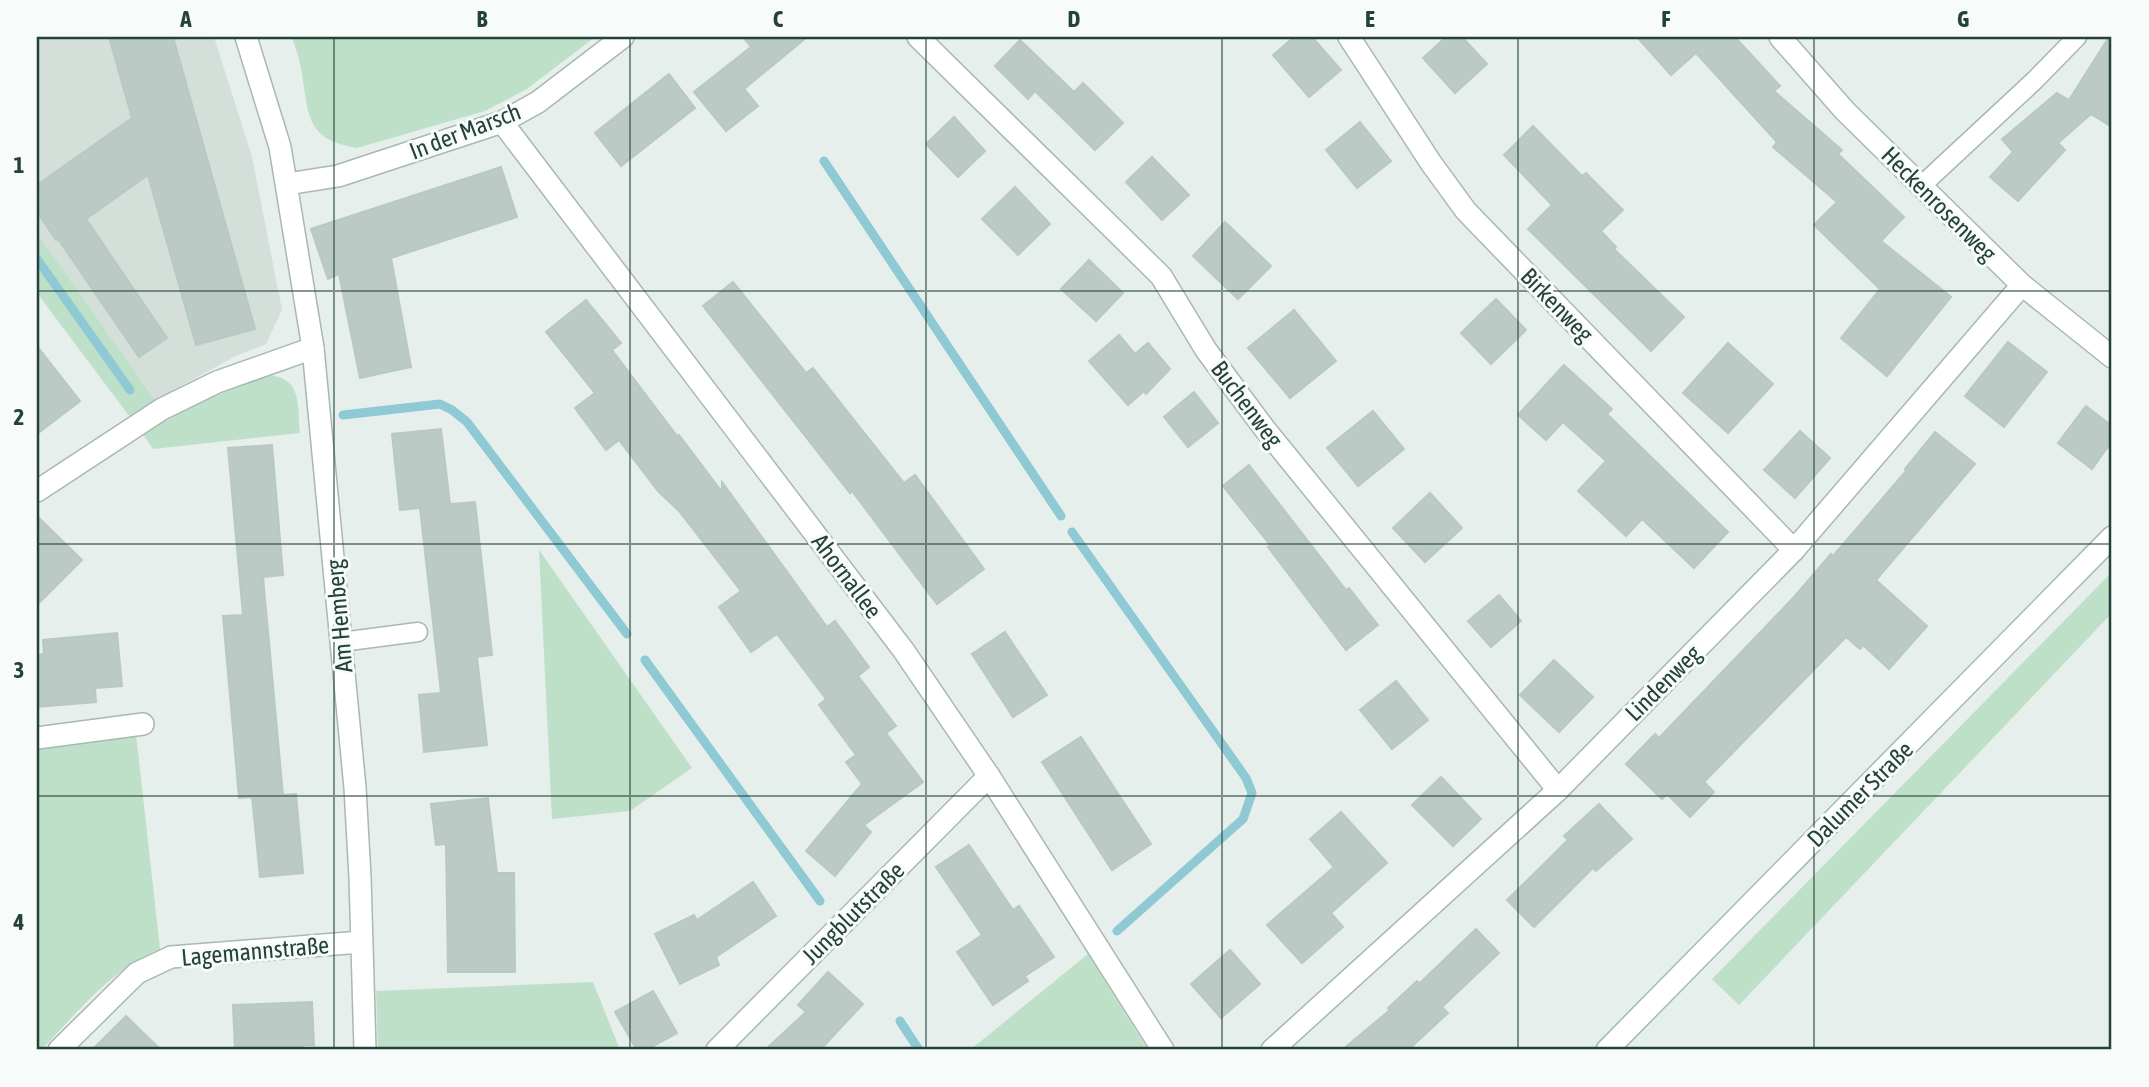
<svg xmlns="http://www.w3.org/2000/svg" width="2149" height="1087" font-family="'Asap Condensed',sans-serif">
  <rect width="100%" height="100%" fill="#e6efeb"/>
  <polygon fill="#d4dfda" points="37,37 214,37 252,157 282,310 266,344 234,357 155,400 37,233"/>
  <g fill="#bfe0c8">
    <path d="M292,37h303l-68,52 -42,22 -128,37c-51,-9 -48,-31 -55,-74 -2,-13 -6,-25 -10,-37z"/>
    <polygon points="37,233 155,400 130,417 37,293"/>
    <path d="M268,375c35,3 29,30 32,58l-147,16 -10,-15c40,-25 81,-43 125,-59z"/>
    <polygon points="539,550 692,768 630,811 552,819"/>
    <polygon points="2112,572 2112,613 1739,1005 1712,979"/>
    <path d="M136,734l24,215c-49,20 -83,64 -119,101h-4v-305z"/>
    <polygon points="1088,954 1148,1050 970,1050"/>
    <polygon points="593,982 620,1050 378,1050 376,991"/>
  </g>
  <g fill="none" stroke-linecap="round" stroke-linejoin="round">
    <g stroke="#8ec9d4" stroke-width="9">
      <polyline points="824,161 1061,516"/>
      <polyline points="37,259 130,390"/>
      <polyline points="343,415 440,404 452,410 467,422 627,634"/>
      <polyline points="1072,532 1246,778 1252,793 1243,819 1117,931"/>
      <polyline points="645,660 820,901"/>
      <polyline points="900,1021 919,1050"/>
    </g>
  </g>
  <g fill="#bbcac4" stroke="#b8c9c2" stroke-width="2">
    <polygon points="109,37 173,37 255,329 196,345 148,175 86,219 167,338 139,357 58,239 56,240 37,212 37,185 132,118"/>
    <polygon points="743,37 807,37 744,89 758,106 726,131 694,92 751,47"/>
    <polygon points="1294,37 1312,37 1341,70 1309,97 1273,55"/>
    <polygon points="1446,37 1462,37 1487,64 1455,93 1423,58"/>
    <polygon points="1637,37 1735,37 1780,86 1774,91 1842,150 1838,154 1904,217 1881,241 1951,297 1887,376 1841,338 1880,289 1814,225 1837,202 1773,147 1777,142 1696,53 1671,75"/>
    <polygon points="2109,37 2112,37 2112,127 2091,114 2058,143 2065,150 2018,201 1990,177 2013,152 2002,139 2057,93 2069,100"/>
    <polygon points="1020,40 1074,92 1083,83 1123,123 1095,150 1035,91 1028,99 995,66"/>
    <polygon points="669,74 695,108 621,166 595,133"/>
    <polygon points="954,117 985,151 958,177 926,144"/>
    <polygon points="1360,122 1391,161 1357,188 1326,150"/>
    <polygon points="1533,126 1582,176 1586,173 1623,210 1601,231 1616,247 1614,249 1684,317 1651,351 1528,229 1552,205 1504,155"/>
    <polygon points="1152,157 1189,195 1162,220 1126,182"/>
    <polygon points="501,167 517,217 391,258 411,367 360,378 339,274 328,279 311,229"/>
    <polygon points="1015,187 1050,224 1018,255 982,219"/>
    <polygon points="1225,222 1271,266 1238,299 1193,256"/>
    <polygon points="1089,260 1123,293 1096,321 1061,289"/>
    <polygon points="733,282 806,373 813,368 904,483 915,475 984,569 937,604 852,491 850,493 703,306"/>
    <polygon points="1496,299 1526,330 1491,364 1461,333"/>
    <polygon points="586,300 621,343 612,350 677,436 679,435 722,492 722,482 827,627 835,621 869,667 858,676 896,726 886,733 923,782 864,825 871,832 835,876 806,851 862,784 846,762 856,755 819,705 826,699 777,634 751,652 719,607 741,591 679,511 658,491 619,440 606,450 575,408 595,393 546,332"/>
    <polygon points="1294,310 1336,361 1290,398 1248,348"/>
    <polygon points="1119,335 1135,354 1148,343 1170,369 1146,394 1144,391 1128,405 1089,361"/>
    <polygon points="2008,342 2047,372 2004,427 1965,396"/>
    <polygon points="1728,343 1773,384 1728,433 1683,393"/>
    <polygon points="37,346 80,401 37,434"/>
    <polygon points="1564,365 1612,409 1607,414 1728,532 1694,568 1642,519 1626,536 1578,491 1606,461 1563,422 1546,440 1518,415"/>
    <polygon points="1194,392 1218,423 1188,447 1164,417"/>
    <polygon points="2086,406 2112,426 2112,441 2092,469 2058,443"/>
    <polygon points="1373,411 1404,449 1358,486 1327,448"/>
    <polygon points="441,429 450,504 475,502 492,655 477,657 487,745 424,752 419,695 441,693 420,508 400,510 392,434"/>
    <polygon points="1800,431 1830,458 1795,498 1764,470"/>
    <polygon points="1935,432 1975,464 1876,580 1927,626 1889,669 1863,645 1860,649 1846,637 1704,782 1714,792 1690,817 1667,794 1662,799 1626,764 1655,734 1659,738 1794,597 1831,554 1833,556 1906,471 1905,469"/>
    <polygon points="272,445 283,575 263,577 283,795 296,794 303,873 260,877 252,797 239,798 223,616 243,615 228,448"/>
    <polygon points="1249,465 1346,590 1349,588 1378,625 1346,650 1268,547 1271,546 1223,486"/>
    <polygon points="1430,493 1462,528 1425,562 1393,528"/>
    <polygon points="37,516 82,560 37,605"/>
    <polygon points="1499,595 1521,621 1491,647 1468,621"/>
    <polygon points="1005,632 1047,695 1013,717 972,654"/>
    <polygon points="117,633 122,686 95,688 96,702 37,707 37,655 44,654 43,640"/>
    <polygon points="1554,660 1593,697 1559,732 1520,695"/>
    <polygon points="1396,681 1428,720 1392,749 1360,710"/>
    <polygon points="1081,737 1151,844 1112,870 1042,762"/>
    <polygon points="1441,777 1481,819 1453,846 1412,805"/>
    <polygon points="488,798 497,873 514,873 515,972 448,972 446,844 436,845 431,804"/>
    <polygon points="1599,804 1632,839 1596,871 1593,868 1534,927 1507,900 1568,840 1564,836"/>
    <polygon points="1341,812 1387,863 1331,913 1343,927 1302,963 1267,925 1334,867 1310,839"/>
    <polygon points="969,845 1013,910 1019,906 1054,957 1025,976 1028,981 993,1005 957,952 982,935 936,867"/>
    <polygon points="753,882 776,916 716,957 719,965 680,984 655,934 694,915 697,920"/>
    <polygon points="1476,929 1499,953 1442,1007 1448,1013 1408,1050 1342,1050 1390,1010 1388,1008 1417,981 1420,983"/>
    <polygon points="1230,950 1260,984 1221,1018 1191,984"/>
    <polygon points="828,972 863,1004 820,1050 765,1050 806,1012 798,1005"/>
    <polygon points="653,991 677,1033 646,1050 637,1050 615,1012"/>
    <polygon points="312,1002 314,1045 303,1045 304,1050 235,1050 233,1005"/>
    <polygon points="126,1016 161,1050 92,1050"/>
  </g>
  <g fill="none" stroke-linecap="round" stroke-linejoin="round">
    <g stroke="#a8b8b2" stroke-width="21">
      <g id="lane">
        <polyline points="1921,186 2035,80 2077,37"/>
        <polyline points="341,642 418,632"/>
      </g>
    </g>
    <g stroke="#a8b8b2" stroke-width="24">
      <g id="street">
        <polyline points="246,37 280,147 313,348 355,788 360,877 365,1050"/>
        <polyline points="918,37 1161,276 1206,350 1264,428 1558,790"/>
        <polyline points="1349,37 1431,163 1466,211 1794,550"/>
        <polyline points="1780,37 1845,111 2022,285 2112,357"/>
        <polyline points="502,122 904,651 989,776 1163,1050"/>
        <polyline points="287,184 338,176 502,122 538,102 623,37"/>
        <polyline points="37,491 162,409 217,382 313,348"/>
        <polyline points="37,738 143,724"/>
        <polyline points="59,1050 137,973 171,957 361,942"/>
        <polyline points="717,1050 989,776"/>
        <polyline points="1272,1050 1558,790 1794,550 2022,285"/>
      </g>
    </g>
    <g stroke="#a4bbb3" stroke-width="24">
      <polyline id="secondary" points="1607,1050 2112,537"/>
    </g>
    <use href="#lane" stroke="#fff" stroke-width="18"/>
    <use href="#street" stroke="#fff" stroke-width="21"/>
    <use href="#secondary" stroke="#fff" stroke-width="21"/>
  </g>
  <path fill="none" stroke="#24423a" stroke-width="2" stroke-opacity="0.55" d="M334,37v1013M630,37v1013M926,37v1013M1222,37v1013M1518,37v1013M1814,37v1013M37,291h2075M37,544h2075M37,796h2075"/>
  <g text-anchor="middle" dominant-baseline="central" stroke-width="6" stroke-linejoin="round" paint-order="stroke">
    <g font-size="24" fill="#24423a" stroke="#f7fbf9">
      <text transform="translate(465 131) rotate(-21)">In der Marsch</text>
      <text transform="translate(1939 204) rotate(45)">Heckenrosenweg</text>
      <text transform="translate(1557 305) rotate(46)">Birkenweg</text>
      <text transform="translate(1247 404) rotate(53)">Buchenweg</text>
      <text transform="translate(847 576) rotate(53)">Ahornallee</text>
      <text transform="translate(339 616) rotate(-95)">Am Hemberg</text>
      <text transform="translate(1663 683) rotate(-45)">Lindenweg</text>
      <text transform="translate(1860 794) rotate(-45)">Dalumer Straße</text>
      <text transform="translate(853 913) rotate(-45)">Jungblutstraße</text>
      <text transform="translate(255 951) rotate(-5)">Lagemannstraße</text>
    </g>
  </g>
  <rect width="2149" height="1087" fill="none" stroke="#f7fbf9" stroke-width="77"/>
  <rect x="38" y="38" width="2072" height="1010" fill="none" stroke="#24423a" stroke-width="2.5"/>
  <g font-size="23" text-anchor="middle" font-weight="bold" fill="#24423a">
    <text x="186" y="27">A</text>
    <text x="482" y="27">B</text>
    <text x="778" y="27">C</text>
    <text x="1074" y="27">D</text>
    <text x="1370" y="27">E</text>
    <text x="1666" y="27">F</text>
    <text x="1963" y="27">G</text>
    <text x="19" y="173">1</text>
    <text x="19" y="425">2</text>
    <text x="19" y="678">3</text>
    <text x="19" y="930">4</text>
  </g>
</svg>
